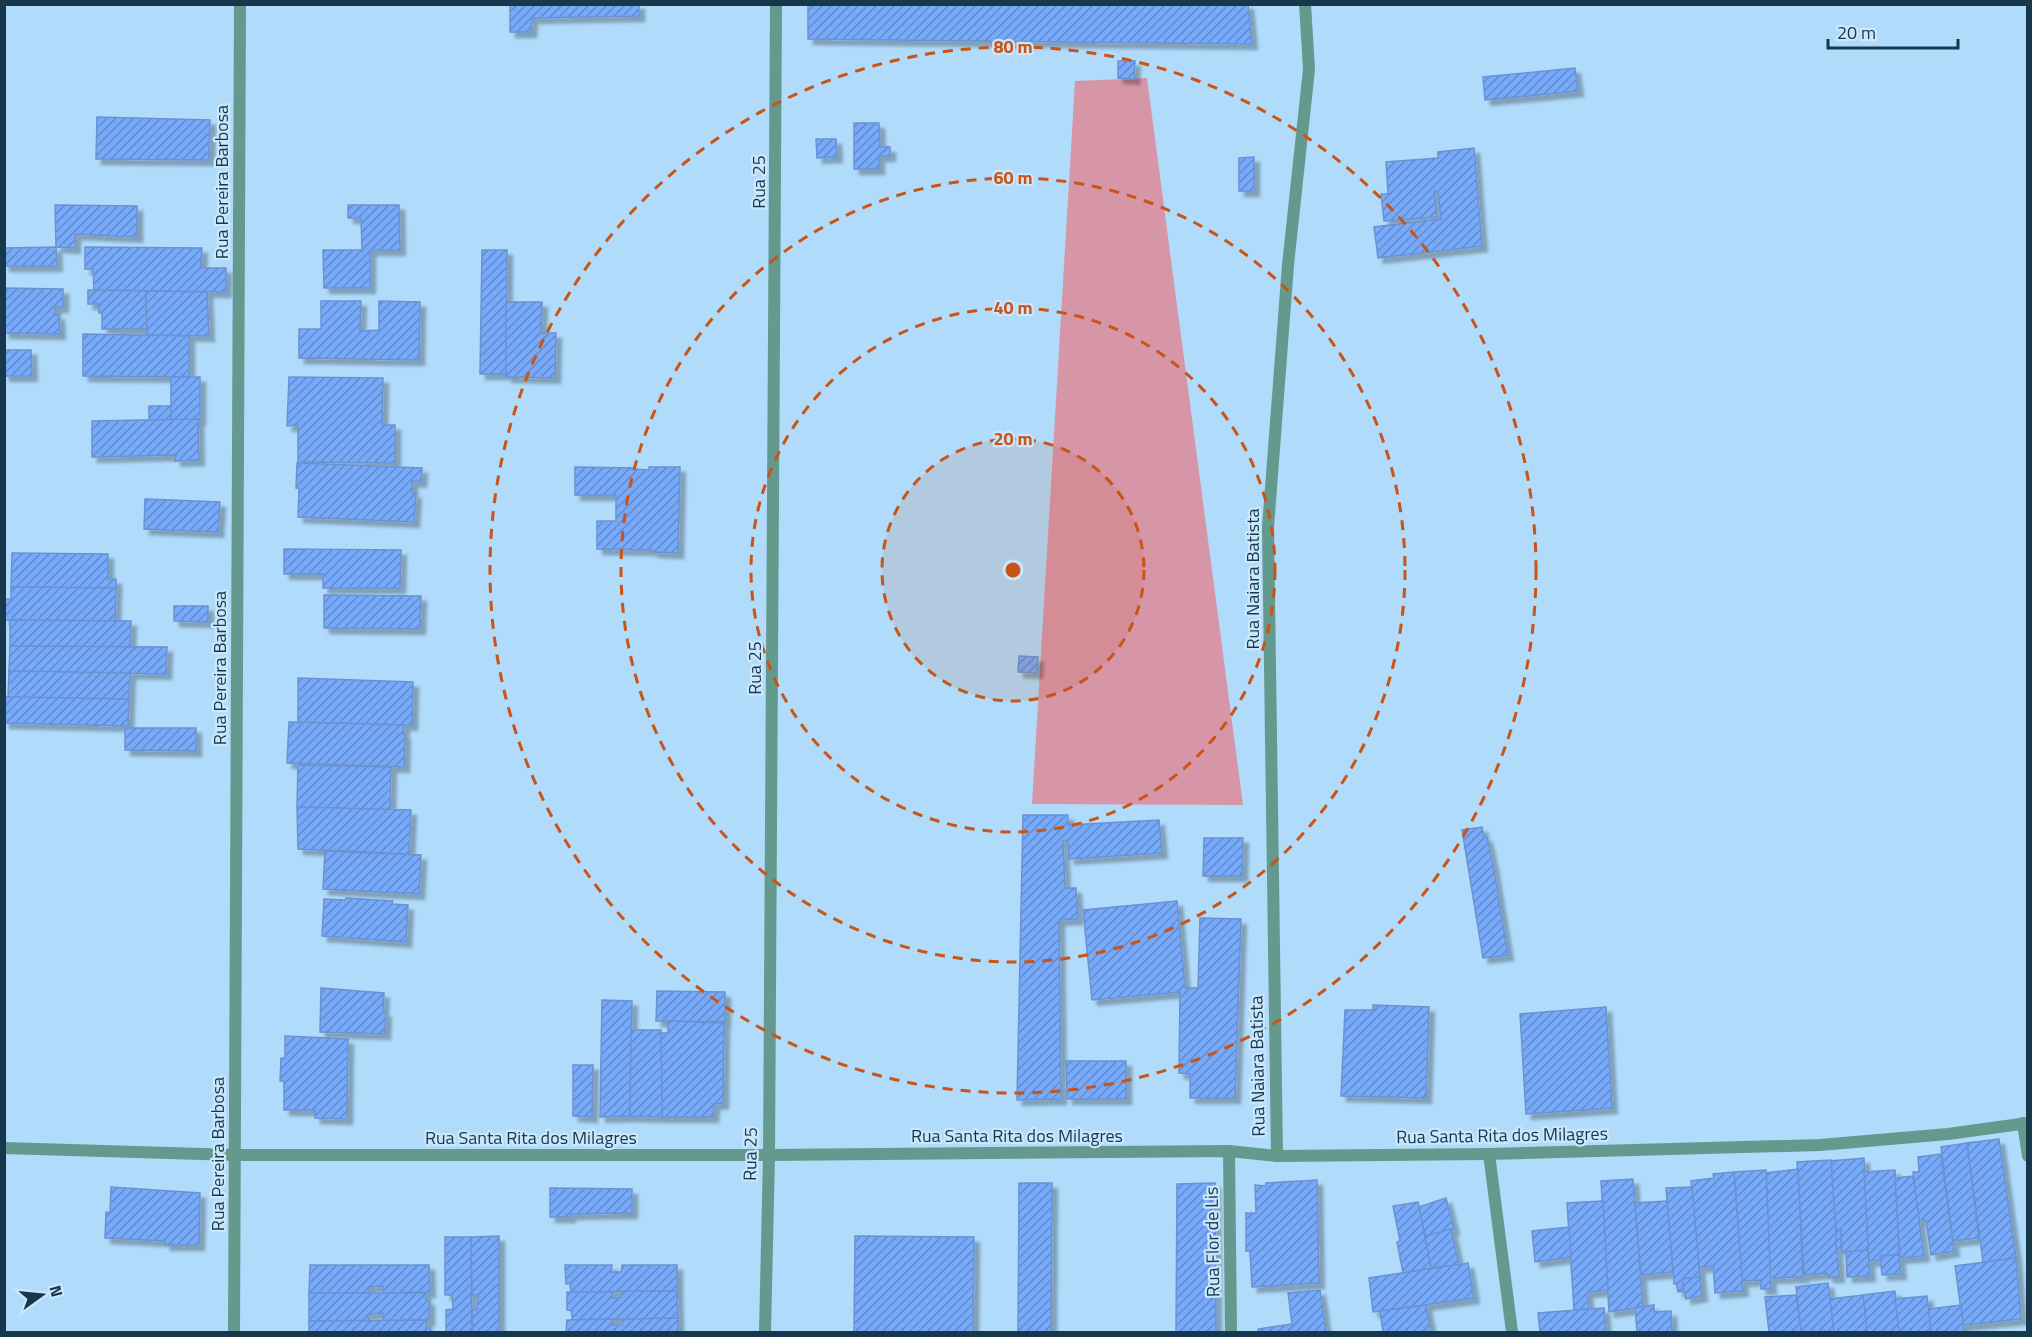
<svg xmlns="http://www.w3.org/2000/svg" width="2032" height="1337" font-family="'Titillium Web',sans-serif">
  <defs>
    <pattern id="building-hatch" width="6" height="6" patternUnits="userSpaceOnUse" patternTransform="scale(1.5)"><rect width="6" height="6" fill="#78aafb"/><path d="M-1 1l2-2M0 6l6-6M5 7l2-2" fill="none" stroke="#618bcd"/></pattern>
    <filter id="shadow"><feDropShadow dx="5.5" dy="5.5" stdDeviation="1.5" flood-color="#0004"/></filter>
  </defs>
  <rect width="100%" height="100%" fill="#b0dbfb"/>
  <polygon fill="#d795a8" points="1147,78 1243,805 1032,804 1075,81"/>
  <g fill="url(#building-hatch)" stroke="#6b92d1" stroke-width="1.5" filter="url(#shadow)">
    <polygon points="510,4 639,4 639,16 532,18 531,32 510,32"/>
    <polygon points="808,4 1248,4 1252,44 808,39"/>
    <polygon points="1118,61 1135,61 1134,79 1118,78"/>
    <polygon points="1575,68 1578,91 1485,100 1483,77"/>
    <polygon points="97,117 210,120 209,160 96,159"/>
    <polygon points="854,123 879,123 880,147 890,147 890,156 879,156 879,169 854,169"/>
    <polygon points="816,139 836,139 837,157 817,158"/>
    <polygon points="1474,148 1482,246 1378,258 1374,227 1441,219 1438,191 1434,191 1437,217 1384,221 1381,194 1388,194 1386,162 1438,158 1438,152"/>
    <polygon points="1254,157 1254,191 1239,191 1239,158"/>
    <polygon points="55,205 137,206 137,237 75,234 75,248 56,247"/>
    <polygon points="348,205 399,205 400,250 370,250 370,288 324,288 323,250 362,250 361,218 348,218"/>
    <polygon points="56,247 57,266 4,266 4,248"/>
    <polygon points="85,247 202,248 201,268 226,268 226,292 94,290 93,269 85,269"/>
    <polygon points="482,250 507,250 506,374 480,374"/>
    <polygon points="4,288 63,289 63,307 55,307 55,315 59,315 60,334 4,333"/>
    <polygon points="88,290 146,291 147,329 102,329 102,313 99,313 99,304 88,304"/>
    <polygon points="146,291 207,292 209,336 147,335"/>
    <polygon points="321,301 361,301 360,331 379,330 379,301 420,302 419,360 299,358 299,329 321,329"/>
    <polygon points="506,302 542,302 541,333 556,333 555,378 506,377"/>
    <polygon points="83,334 189,336 189,377 83,376"/>
    <polygon points="4,350 31,350 32,376 4,376"/>
    <rect x="171" y="377" width="29" height="43"/>
    <polygon points="289,377 383,378 382,425 395,425 395,463 298,462 298,425 287,426"/>
    <rect x="149" y="406" width="22" height="14"/>
    <polygon points="198,419 199,460 175,461 176,455 92,457 92,421"/>
    <polygon points="297,463 422,468 421,482 412,481 412,493 416,493 414,522 298,517 299,488 296,488"/>
    <polygon points="575,467 635,468 634,469 649,470 649,467 680,467 678,553 653,552 652,550 597,549 597,521 616,521 616,495 575,495"/>
    <polygon points="145,499 220,502 218,532 144,529"/>
    <polygon points="284,549 401,550 400,588 323,588 323,574 284,574"/>
    <polygon points="12,553 108,554 108,579 116,579 116,588 11,587"/>
    <polygon points="11,587 116,588 115,621 4,620 4,599 11,599"/>
    <polygon points="324,595 421,596 420,629 324,628"/>
    <polygon points="174,606 208,606 208,622 174,621"/>
    <polygon points="10,620 131,621 130,647 10,646"/>
    <polygon points="10,646 167,647 166,674 9,671"/>
    <polygon points="1019,656 1038,657 1037,673 1018,672"/>
    <polygon points="9,671 130,673 129,699 8,697"/>
    <polygon points="298,678 413,682 412,725 298,722"/>
    <polygon points="4,697 129,699 128,726 4,723"/>
    <polygon points="289,722 404,725 403,734 405,734 404,767 287,763"/>
    <polygon points="125,728 196,728 196,751 125,750"/>
    <polygon points="298,765 391,767 390,810 297,807"/>
    <polygon points="297,807 411,810 409,854 298,849"/>
    <polygon points="1023,815 1068,815 1068,825 1159,820 1162,853 1069,859 1068,841 1063,841 1065,888 1076,888 1078,919 1059,920 1061,1099 1017,1100"/>
    <polygon points="1482,827 1484,837 1487,837 1493,865 1508,955 1483,958 1462,830"/>
    <polygon points="1204,838 1243,838 1242,876 1203,876"/>
    <polygon points="325,851 421,855 419,894 323,889"/>
    <polygon points="346,898 393,901 392,904 408,905 406,942 322,936 324,899 345,900"/>
    <polygon points="1177,901 1185,988 1198,988 1200,918 1241,919 1235,1098 1190,1098 1190,1074 1179,1073 1180,992 1092,1000 1083,910"/>
    <polygon points="321,988 384,993 383,1012 386,1012 385,1034 320,1032"/>
    <polygon points="657,991 725,992 725,1022 656,1021"/>
    <polygon points="602,1000 632,1001 630,1116 600,1117"/>
    <polygon points="1373,1005 1429,1007 1426,1098 1341,1096 1345,1010 1373,1010"/>
    <polygon points="1606,1007 1612,1108 1526,1114 1520,1014"/>
    <polygon points="668,1021 724,1023 723,1103 714,1104 713,1117 662,1117 661,1033 668,1033"/>
    <polygon points="631,1030 661,1030 662,1117 630,1116"/>
    <polygon points="285,1036 348,1039 347,1119 315,1118 315,1110 284,1110 284,1081 280,1081 281,1058 285,1058"/>
    <polygon points="1066,1061 1126,1061 1126,1099 1067,1099"/>
    <polygon points="573,1065 593,1065 592,1117 573,1116"/>
    <polygon points="1999,1139 2016,1258 1983,1262 1967,1143"/>
    <polygon points="1967,1143 1979,1238 1953,1241 1941,1147"/>
    <polygon points="1941,1154 1954,1251 1931,1255 1926,1220 1919,1220 1913,1172 1919,1172 1918,1157"/>
    <polygon points="1864,1158 1868,1250 1842,1252 1841,1229 1836,1230 1830,1161"/>
    <polygon points="1831,1160 1839,1277 1828,1277 1827,1273 1804,1275 1797,1162"/>
    <polygon points="1798,1169 1803,1277 1770,1278 1766,1173"/>
    <polygon points="1766,1170 1771,1289 1761,1289 1760,1280 1742,1281 1734,1172"/>
    <polygon points="1895,1170 1899,1255 1880,1256 1881,1260 1869,1261 1864,1172"/>
    <polygon points="1734,1172 1743,1291 1715,1293 1713,1266 1699,1267 1691,1181 1714,1178 1713,1174"/>
    <polygon points="1913,1176 1924,1256 1900,1258 1895,1178"/>
    <polygon points="1633,1179 1643,1307 1609,1312 1601,1181"/>
    <polygon points="1317,1180 1319,1283 1252,1287 1250,1251 1246,1251 1246,1213 1256,1213 1255,1185 1266,1186 1266,1183"/>
    <polygon points="1019,1183 1052,1183 1051,1332 1018,1332"/>
    <polygon points="1215,1183 1216,1332 1176,1332 1177,1184"/>
    <polygon points="111,1187 200,1193 199,1245 165,1245 165,1241 105,1238 106,1212 110,1213"/>
    <polygon points="1692,1187 1700,1277 1682,1279 1684,1291 1678,1292 1676,1283 1674,1284 1666,1188"/>
    <polygon points="550,1188 632,1189 632,1213 570,1214 570,1217 550,1217"/>
    <polygon points="1446,1198 1454,1229 1425,1236 1419,1207"/>
    <polygon points="1603,1201 1608,1290 1587,1292 1589,1309 1574,1310 1567,1203"/>
    <polygon points="1667,1201 1673,1272 1641,1275 1635,1203"/>
    <polygon points="1418,1202 1431,1268 1403,1273 1397,1242 1400,1241 1393,1206"/>
    <polygon points="1569,1227 1571,1257 1535,1262 1532,1231"/>
    <polygon points="1451,1229 1459,1265 1431,1268 1425,1236"/>
    <polygon points="1841,1229 1841,1248 1836,1249 1836,1230"/>
    <polygon points="499,1236 499,1332 472,1332 472,1310 477,1310 478,1295 472,1295 471,1237"/>
    <polygon points="855,1236 974,1237 973,1332 854,1332"/>
    <polygon points="445,1237 471,1237 472,1332 446,1332 446,1310 453,1309 452,1295 445,1295"/>
    <polygon points="1868,1250 1870,1276 1847,1277 1846,1252"/>
    <polygon points="1899,1255 1901,1274 1882,1275 1880,1256"/>
    <polygon points="2016,1258 2021,1319 1963,1325 1955,1266"/>
    <polygon points="1468,1263 1474,1298 1373,1312 1369,1278"/>
    <polygon points="310,1265 429,1265 430,1292 383,1293 383,1286 369,1287 369,1293 309,1293"/>
    <polygon points="565,1265 612,1265 611,1272 621,1272 622,1265 677,1265 677,1291 571,1292 570,1283 566,1284"/>
    <polygon points="1700,1277 1702,1296 1686,1299 1682,1279"/>
    <polygon points="1828,1283 1834,1331 1801,1332 1796,1287"/>
    <polygon points="1320,1290 1326,1332 1259,1332 1258,1329 1292,1324 1288,1293"/>
    <polygon points="622,1291 677,1291 678,1318 572,1320 572,1311 567,1310 567,1292 612,1292 612,1298 622,1297"/>
    <polygon points="1895,1291 1899,1332 1867,1332 1863,1295"/>
    <polygon points="309,1293 425,1293 426,1300 429,1301 429,1320 383,1321 383,1313 368,1314 369,1321 309,1321"/>
    <polygon points="1796,1295 1801,1332 1769,1332 1765,1297"/>
    <polygon points="1863,1295 1867,1332 1834,1332 1830,1299"/>
    <polygon points="1927,1296 1931,1332 1899,1332 1895,1299"/>
    <polygon points="1426,1305 1431,1332 1383,1332 1380,1311"/>
    <polygon points="1654,1305 1654,1312 1671,1311 1672,1332 1637,1332 1635,1308"/>
    <polygon points="1961,1305 1964,1332 1931,1332 1929,1309"/>
    <polygon points="1604,1308 1606,1332 1540,1332 1538,1313"/>
    <polygon points="678,1318 678,1332 566,1332 567,1320 612,1319 612,1325 622,1325 623,1319"/>
    <polygon points="426,1320 427,1328 430,1328 430,1332 309,1332 309,1321"/>
  </g>
  <g fill="none" stroke-linecap="round" stroke-linejoin="round">
    <g stroke="#64998e" stroke-width="12">
      <polyline points="2023,1123 2028,1156"/>
      <polyline points="4,1148 235,1155 769,1155 1229,1151 1277,1156 1489,1154 1820,1145 1948,1134 2028,1123"/>
      <polyline points="1229,1151 1231,1332"/>
      <polyline points="1489,1154 1512,1332"/>
      <polyline points="1277,1156 1268,527 1288,265 1309,69 1305,4"/>
      <polyline points="234,1332 240,4"/>
      <polyline points="765,1332 769,1155 776,4"/>
    </g>
  </g>
  <circle cx="1013" cy="570" r="131" fill="#c95416" fill-opacity=".12"/>
  <g fill="none" stroke="#c95416" stroke-width="3" stroke-dasharray="10 8">
    <circle cx="1013" cy="570" r="131"/>
    <circle cx="1013" cy="570" r="262"/>
    <circle cx="1013" cy="570" r="392"/>
    <circle cx="1013" cy="570" r="523"/>
  </g>
  <g text-anchor="middle" dominant-baseline="central" stroke-width="4.5" stroke-linejoin="round" paint-order="stroke">
    <g font-size="18" fill="#17374c" stroke="#cae7fc">
      <text transform="translate(221 182) rotate(-90)">Rua Pereira Barbosa</text>
      <text transform="translate(758 182) rotate(-90)">Rua 25</text>
      <text transform="translate(1252 579) rotate(-90)">Rua Naiara Batista</text>
      <text transform="translate(219 668) rotate(-90)">Rua Pereira Barbosa</text>
      <text transform="translate(754 668) rotate(-90)">Rua 25</text>
      <text transform="translate(1257 1066) rotate(-91)">Rua Naiara Batista</text>
      <text x="1017" y="1135">Rua Santa Rita dos Milagres</text>
      <text transform="translate(1502 1135) rotate(-1)">Rua Santa Rita dos Milagres</text>
      <text x="531" y="1137">Rua Santa Rita dos Milagres</text>
      <text transform="translate(217 1154) rotate(-90)">Rua Pereira Barbosa</text>
      <text transform="translate(750 1154) rotate(-89)">Rua 25</text>
      <text transform="translate(1212 1242) rotate(-91)">Rua Flor de Lis</text>
    </g>
  </g>
  <circle cx="1013" cy="570" r="9" fill="#c95416" stroke="#cae7fc" stroke-width="3"/>
  <g font-size="18" text-anchor="middle" font-weight="bold" fill="#c95416" stroke="#cae7fc" stroke-width="4.5" stroke-linejoin="round" paint-order="stroke">
    <text x="1013" y="53">80 m</text>
    <text x="1013" y="184">60 m</text>
    <text x="1013" y="314">40 m</text>
    <text x="1013" y="445">20 m</text>
  </g>
  <rect width="2032" height="1337" fill="none" stroke="#17374c" stroke-width="12"/>
  <g transform="translate(42 1295) rotate(75)" stroke="#cae7fc" stroke-width="4.5" paint-order="stroke">
  <path d="M0-4.5L10 22L0 15L-10 22Z" fill="#17374c"/>
  <text y="-9" font-size="16" font-weight="bold" text-anchor="middle" fill="#17374c">N</text>
  </g>
  <path d="M1828 39v9h130v-9" fill="none" stroke="#17374c" stroke-width="3"/>
  <text x="1837" y="39" font-size="18" fill="#17374c" stroke="#cae7fc" stroke-width="4.5" paint-order="stroke">20 m</text>
</svg>
